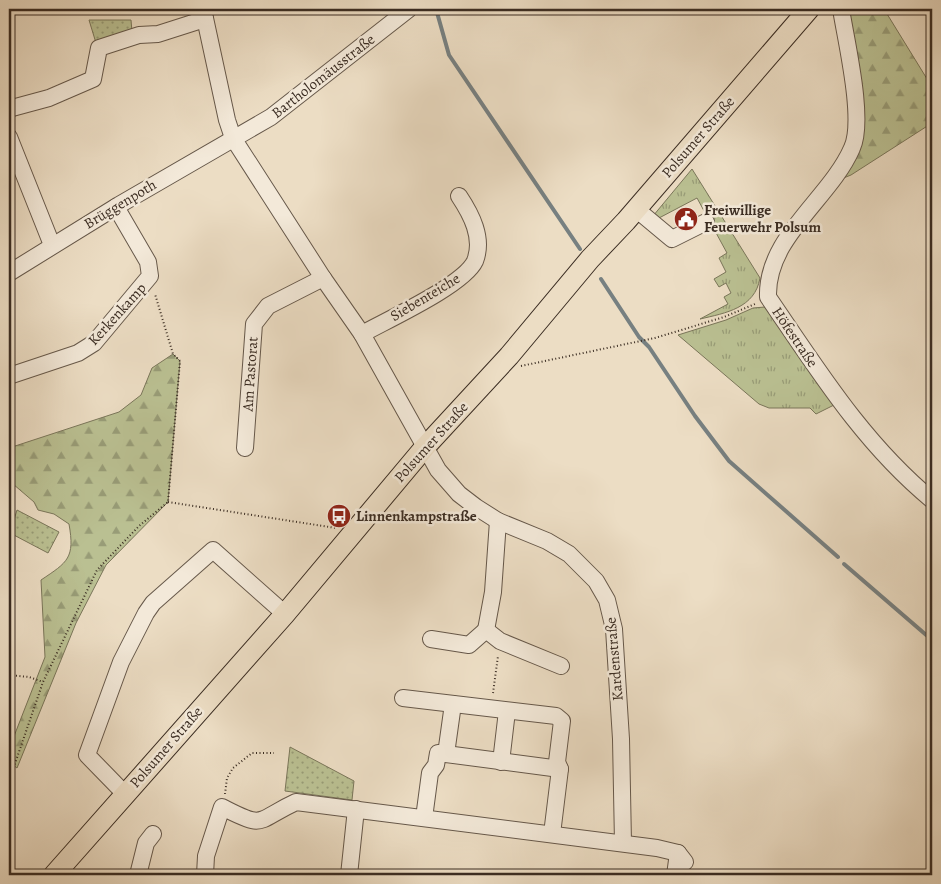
<svg xmlns="http://www.w3.org/2000/svg" width="941" height="884" font-family="Alegreya,serif">
  <defs>
    <pattern id="grass-tufts" width="24" height="20" patternUnits="userSpaceOnUse" patternTransform="scale(1.25)"><rect width="24" height="20" fill="#bac092"/><path d="M3 7l-1-3M5 7V3M7 7l1-3M15 17l-1-3M17 17v-4M19 17l1-3" fill="none" stroke="#989c77"/></pattern>
    <pattern id="forest-firs" width="22" height="20" patternUnits="userSpaceOnUse" patternTransform="scale(1.25)"><rect width="22" height="20" fill="#bac092"/><path d="M5 1l3.5 6h-7zM16 11l3.5 6h-7z" fill="#989c77"/></pattern>
    <pattern id="park-dots" width="8" height="8" patternUnits="userSpaceOnUse" patternTransform="scale(1.25)"><rect width="8" height="8" fill="#bac092"/><path d="M2 2h.1M6 6h.1" fill="none" stroke="#989c77" stroke-width="1.8" stroke-linecap="round"/></pattern>
  </defs>
  <rect width="100%" height="100%" fill="#ecddc4"/>
  <filter id="stains"><feTurbulence type="fractalNoise" baseFrequency=".004" numOctaves="4"/><feColorMatrix values="0 0 0 0 .2 0 0 0 0 .09 0 0 0 0 .02 0 0 0 .5 -.17"/></filter>
  <radialGradient id="worn" r=".72"><stop offset=".6" stop-color="#630" stop-opacity="0"/><stop offset="1" stop-color="#630" stop-opacity=".3"/></radialGradient>
  <g fill="url(#grass-tufts)" stroke="#7a765a">
    <path d="M692,169l68,109c-5,30 -34,35 -60,41l28,-15 -4,-7 7,-4 -5,-10 -7,4 -5,-8 12,-7 -7,-14 8,-5 -30,-55 -38,20 -6,-2z"/>
    <polygon points="765,307 836,404 816,414 810,408 769,408 759,404 678,335 726,320 753,308"/>
  </g>
  <g fill="url(#forest-firs)" stroke="#7a765a">
    <polygon points="844,9 884,9 932,87 932,123 851,175 836,181 856,147"/>
    <path d="M173,354l7,7 -12,141 -62,63 -30,58 -59,145 -8,-6v-13l36,-92 -4,-77c27,-18 34,-22 28,-56l-15,-10 -16,-4 -4,-8 -21,-18 -4,1v-37l110,-36 22,-17 11,-27z"/>
  </g>
  <g fill="url(#park-dots)" stroke="#7a765a">
    <polygon points="89,20 131,20 132,32 96,43"/>
    <polygon points="17,510 59,532 48,553 10,533"/>
    <polygon points="290,747 354,781 352,800 285,791"/>
  </g>
  <g fill="none" stroke-linecap="round" stroke-linejoin="round">
    <g stroke="#778081" stroke-width="4">
      <polyline points="436,9 449,55 580,249"/>
      <polyline points="601,279 639,337 649,347 695,416 729,461 838,557"/>
      <polyline points="844,564 932,640"/>
    </g>
    <g stroke="#66584a" stroke-width="18">
      <g id="minor">
        <polyline points="203,9 227,120 233,138 323,278 362,334 438,470 459,494 476,507 498,521 547,541 569,554 596,581 607,600 614,629 621,739 623,843"/>
        <path d="M841,9c5,32 24,111 11,139 -22,51 -86,89 -84,149 50,73 95,146 164,203"/>
        <polyline points="9,110 12,108 49,98 93,79 99,48 139,35 158,34 205,19"/>
        <polyline points="9,137 52,245"/>
        <polyline points="636,209 672,239 706,222"/>
        <polyline points="9,273 119,205 271,117 409,9"/>
        <path d="M362,334c25,-14 102,-49 113,-73 9,-23 -4,-47 -16,-65"/>
        <polyline points="9,376 78,353 94,343 150,276 148,262 116,207"/>
        <polyline points="245,448 254,324 268,306 323,278"/>
        <polyline points="486,630 493,592 498,521"/>
        <polyline points="431,639 469,645 486,630 500,641 561,666"/>
        <polyline points="403,698 556,716 562,721 557,762 560,769 552,834"/>
        <polyline points="446,754 453,704"/>
        <polyline points="501,762 507,711"/>
        <polyline points="125,794 87,755 121,662 146,613 153,603 213,550 285,614"/>
        <polyline points="424,818 430,773 436,765 438,753 560,769"/>
        <polyline points="138,875 146,843 153,834"/>
        <path d="M205,875l1,-19 16,-49c44,23 33,14 74,-5l361,46 21,5 7,9"/>
        <polyline points="349,875 356,809"/>
        <polyline points="675,875 678,853"/>
      </g>
    </g>
    <g stroke="#3a2c22" stroke-width="22">
      <polyline id="major" points="54,875 285,614 425,447 509,356 590,259 626,221 809,9"/>
    </g>
    <g stroke="#3a2c22" stroke-width="2" stroke-dasharray="1 2.5" stroke-linecap="butt">
      <polyline points="521,366 655,338 724,317 755,304"/>
      <polyline points="168,502 336,528"/>
      <polyline points="9,675 29,677 43,682"/>
      <polyline points="493,693 498,656"/>
      <polyline points="9,781 43,682 97,570 139,526 168,502 180,361 173,354 155,294"/>
      <polyline points="225,794 227,778 233,768 252,753 274,753"/>
    </g>
    <use href="#minor" stroke="#f3e9d9" stroke-width="16"/>
    <use href="#major" stroke="#ecddc4" stroke-width="20"/>
  </g>
  <defs>
    <g id="civic-disc" transform="scale(1.25)"><circle r="9.5" fill="#8f2418" stroke="#f3e9d9"/><path d="M-.6-6.5H3V-4.5H.6V-3L4-1V1h2V6H-6V1h2V-1L-.6-3ZM-1.2 2.5V6h2.4V2.5Z" fill="#fff"/></g>
    <g id="bus-disc" transform="scale(1.25)"><circle r="9.5" fill="#8f2418" stroke="#f3e9d9"/><path d="M-5-6H5V4H4V6H2V4H-2V6H-4V4H-5ZM-3.5-4V0h7V-4ZM-3.5 1.2v1.5H-2V1.2ZM2 1.2v1.5H3.5V1.2Z" fill="#fff"/></g>
  </defs>
  <g fill-rule="evenodd">
    <use href="#civic-disc" x="686" y="219"/>
    <use href="#bus-disc" x="339" y="516"/>
  </g>
  <g text-anchor="middle" dominant-baseline="central" stroke-width="5" stroke-linejoin="round" paint-order="stroke">
    <g font-size="15" fill="#3a2c22" stroke="#f3e9d9">
      <text transform="translate(323 76) rotate(-38)">Bartholomäusstraße</text>
      <text transform="translate(698 137) rotate(-49)">Polsumer Straße</text>
      <text transform="translate(120 204) rotate(-31)">Brüggenpoth</text>
      <text transform="translate(425 297) rotate(-31)">Siebenteiche</text>
      <text transform="translate(117 314) rotate(-48)">Kerkenkamp</text>
      <text transform="translate(795 337) rotate(56)">Höfestraße</text>
      <text transform="translate(250 374) rotate(-86)">Am Pastorat</text>
      <text transform="translate(431 442) rotate(-48)">Polsumer Straße</text>
      <text transform="translate(614 659) rotate(-95)">Kardenstraße</text>
      <text transform="translate(166 747) rotate(-49)">Polsumer Straße</text>
    </g>
    <g font-size="15" font-weight="bold" fill="#3a2c22" stroke="#f3e9d9" text-anchor="start">
      <text x="704" y="210">Freiwillige<tspan x="704" dy="17">Feuerwehr Polsum</tspan></text>
      <text x="356" y="516">Linnenkampstraße</text>
    </g>
  </g>
  <rect width="941" height="884" fill="none" stroke="#ecddc4" stroke-width="30"/>
  <rect x="10" y="10" width="921" height="864" fill="none" stroke="#3a2c22" stroke-width="2.5"/>
  <rect x="15" y="15" width="911" height="854" fill="none" stroke="#3a2c22"/>
  <rect width="100%" height="100%" filter="url(#stains)"/>
  <rect width="100%" height="100%" fill="url(#worn)"/>
</svg>
